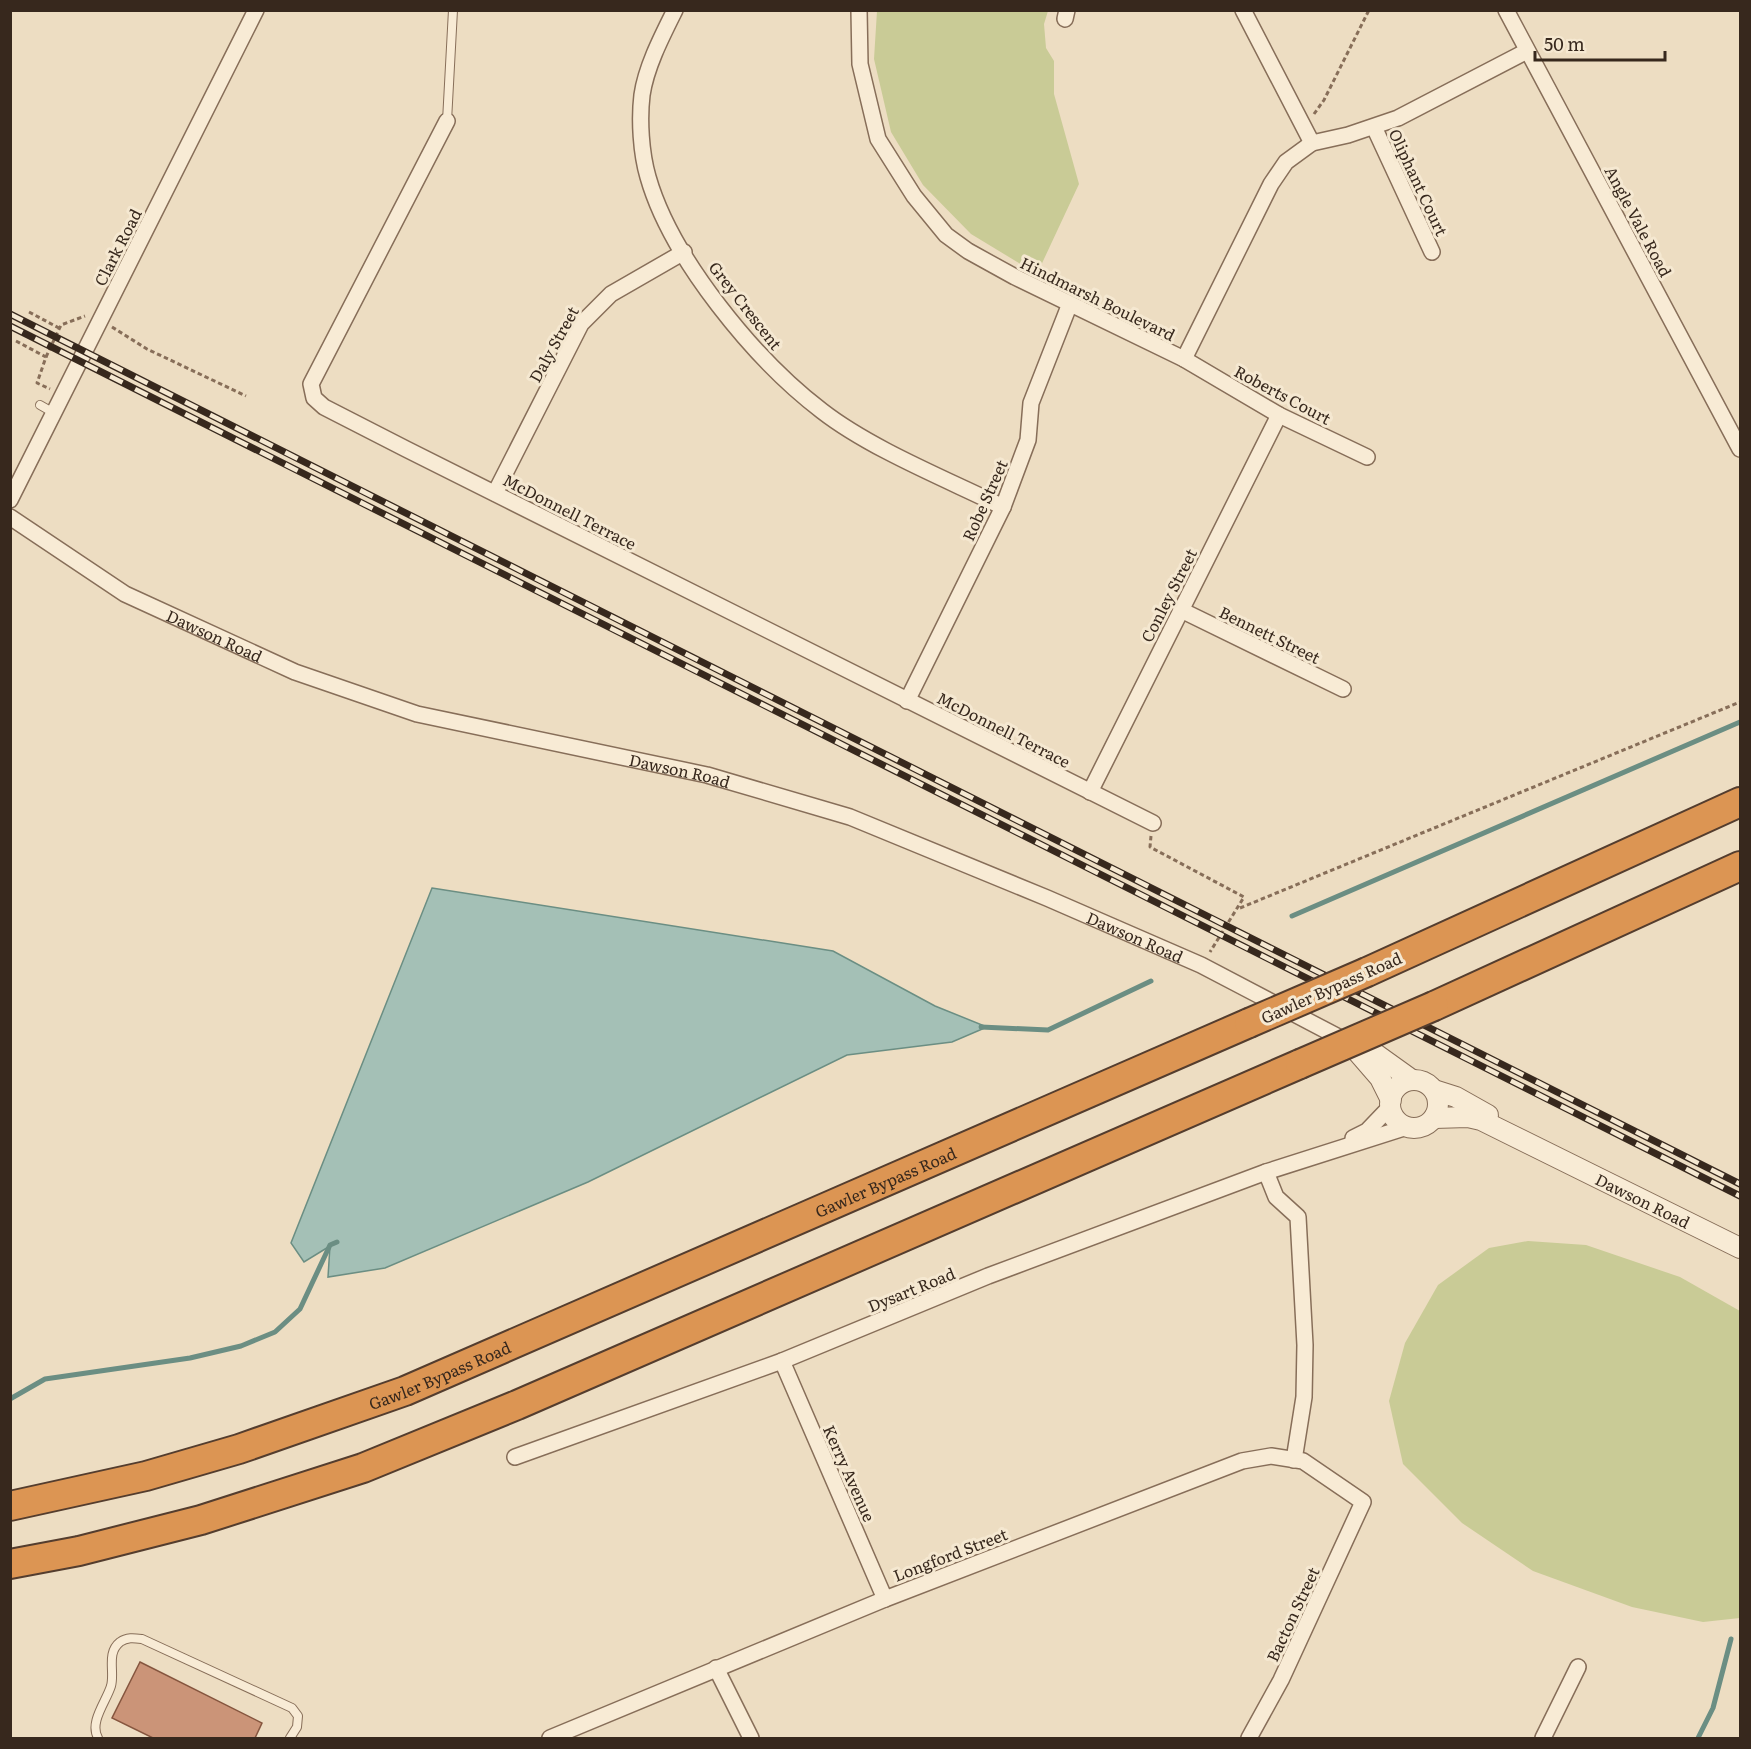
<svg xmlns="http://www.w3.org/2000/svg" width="1751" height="1749" font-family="Literata,serif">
  <rect width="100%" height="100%" fill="#edddc2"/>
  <g fill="#c9cb96">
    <polygon points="877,11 1048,11 1044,24 1046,48 1054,61 1054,94 1079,184 1037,274 971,234 923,185 891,132 874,59"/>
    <polygon points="1528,1241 1586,1245 1680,1277 1740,1311 1740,1618 1703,1622 1632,1607 1533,1571 1462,1523 1403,1464 1389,1401 1405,1343 1438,1285 1489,1248"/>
  </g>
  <polygon fill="#a4c0b6" stroke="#6b8e83" stroke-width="1.5" points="432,888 833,951 935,1006 987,1027 952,1042 847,1055 588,1182 385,1268 328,1277 330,1246 304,1262 291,1243"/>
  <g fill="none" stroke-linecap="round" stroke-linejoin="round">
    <g stroke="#6b8e83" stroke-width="5">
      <polyline points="1292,916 1740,722"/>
      <polyline points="981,1027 1048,1030 1151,981"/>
      <polyline points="10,1399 45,1379 190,1358 241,1346 275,1332 300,1309 330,1245 337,1242"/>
      <polyline points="1698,1738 1713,1708 1731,1639"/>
    </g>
  </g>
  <polygon fill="#cb9478" stroke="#86563f" stroke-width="1.5" points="140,1662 262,1723 255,1738 153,1738 112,1718"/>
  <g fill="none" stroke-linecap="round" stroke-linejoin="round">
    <g stroke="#876e59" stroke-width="10">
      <g id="service">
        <polyline points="447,121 453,10"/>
        <polyline points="40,405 54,413"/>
        <path d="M98,1738c-9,-16 8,-36 13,-52 4,-14 -5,-33 9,-44 7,-5 14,-4 22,-3l150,69 6,8 -1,11 -7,11"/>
      </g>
    </g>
    <g stroke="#876e59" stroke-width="18">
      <g id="minor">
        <path d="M675,10c-13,26 -29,57 -33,85 -3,25 -1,58 6,82 23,81 107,183 174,234 49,38 124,68 181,96"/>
        <polyline points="859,10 860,64 878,139 914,196 946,235 968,251 1015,277 1184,359 1279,415 1367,457"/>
        <polyline points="1243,10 1312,143"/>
        <polyline points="1506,10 1740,449"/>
        <polyline points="1065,19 1067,10"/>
        <polyline points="447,121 311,384 314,398 324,407 406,449 1153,823"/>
        <polyline points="1374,127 1432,252"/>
        <polyline points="1184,359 1271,184 1286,162 1312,143 1348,135 1398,118 1527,51"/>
        <polyline points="495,493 581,324 611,294 684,252"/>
        <polyline points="10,500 256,10"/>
        <path id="s1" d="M10,517l115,77 170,78 122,42 290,61 143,42 197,81 154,67 147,77"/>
        <polyline points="1181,610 1343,689"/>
        <polyline points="907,701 1003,507 1028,440 1031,403 1069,306"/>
        <polyline points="1090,792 1279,415"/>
        <polyline points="1353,1138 1367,1131 1390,1107"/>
        <polyline points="1266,1172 1276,1197 1298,1217 1305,1345 1304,1397 1294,1460"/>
        <polyline points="782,1361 885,1599"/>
        <polyline points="515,1457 782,1361 988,1276 1266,1172 1407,1127"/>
        <polyline points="716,1668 751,1738"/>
        <polyline points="550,1738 885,1599 1242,1461 1271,1456 1303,1461 1363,1502 1281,1680 1249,1738"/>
        <polyline points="1543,1738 1578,1667"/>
      </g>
    </g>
    <g stroke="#876e59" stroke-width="22">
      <g id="tertiary">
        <polyline points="1348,1042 1373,1052 1412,1080"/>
        <polyline points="1354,1048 1380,1078 1391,1100"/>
        <circle cx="1414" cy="1104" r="24"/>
        <polyline points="1434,1090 1456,1097 1488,1115"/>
        <path id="s2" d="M1434,1118l34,-1 13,3 259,128"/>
      </g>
    </g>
    <g stroke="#543d2e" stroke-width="32">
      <g id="motorway">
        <polyline points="1367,972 1740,802"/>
        <polyline points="1434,1006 1740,866"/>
        <path id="s3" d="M10,1506l136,-30 93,-27 166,-58 844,-368"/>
        <polyline points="10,1564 79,1551 201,1520 363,1468 517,1405 1300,1064"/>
      </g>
    </g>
    <g stroke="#876e59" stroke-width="3" stroke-dasharray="4.5 3" stroke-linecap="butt">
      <polyline points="1314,114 1324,100 1369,10"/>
      <polyline points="29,312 59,328"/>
      <polyline points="112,327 147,349 246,396"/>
      <polyline points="16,341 46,357 37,383 50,389"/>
      <polyline points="46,357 61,325 85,316"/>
      <polyline points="1151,836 1150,847 1244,897 1210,952"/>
      <polyline points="1240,908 1740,702"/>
    </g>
    <use href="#service" stroke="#f8ebd5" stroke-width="8"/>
    <use href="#minor" stroke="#f8ebd5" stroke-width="15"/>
    <use href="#tertiary" stroke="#f8ebd5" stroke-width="20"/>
    <use href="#motorway" stroke="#dc9553" stroke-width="28"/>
    <g stroke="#37281d" stroke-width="7">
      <g id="rail">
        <polyline points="10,314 1740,1184"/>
        <polyline points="10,326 1740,1196"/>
      </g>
    </g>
    <use href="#rail" stroke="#f5e8d1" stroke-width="4.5" stroke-dasharray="14" stroke-linecap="butt"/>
    <g stroke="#543d2e" stroke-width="32" stroke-linecap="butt">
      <g id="motorway-bridge">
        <polyline points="1249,1023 1367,972"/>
        <polyline points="1300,1064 1434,1006"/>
      </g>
    </g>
    <use href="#motorway-bridge" stroke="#dc9553" stroke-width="28"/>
  </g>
  <g text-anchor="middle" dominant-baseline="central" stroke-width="6" stroke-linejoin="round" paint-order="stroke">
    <g font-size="16" fill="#37281d" stroke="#f5e8d1">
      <text transform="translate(1419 182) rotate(65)">Oliphant Court</text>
      <text transform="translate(1639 221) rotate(62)">Angle Vale Road</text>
      <text transform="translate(117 247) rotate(-63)">Clark Road</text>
      <text transform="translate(1098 298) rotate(26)">Hindmarsh Boulevard</text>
      <text transform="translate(746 305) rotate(52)">Grey Crescent</text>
      <text transform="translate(553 344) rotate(-61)">Daly Street</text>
      <text transform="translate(1283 394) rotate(28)">Roberts Court</text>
      <text transform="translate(984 500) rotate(-66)">Robe Street</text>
      <text transform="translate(570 511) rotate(27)">McDonnell Terrace</text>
      <text transform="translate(1168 595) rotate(-63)">Conley Street</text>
      <text transform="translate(1270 634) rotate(26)">Bennett Street</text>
      <text stroke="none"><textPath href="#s1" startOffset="237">Dawson Road</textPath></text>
      <text transform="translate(1004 729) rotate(27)">McDonnell Terrace</text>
      <text stroke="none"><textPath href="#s1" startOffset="723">Dawson Road</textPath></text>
      <text stroke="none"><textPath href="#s1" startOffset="1209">Dawson Road</textPath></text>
      <text transform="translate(1331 987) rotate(-24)">Gawler Bypass Road</text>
      <text stroke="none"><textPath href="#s3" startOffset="936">Gawler Bypass Road</textPath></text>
      <text stroke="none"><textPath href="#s2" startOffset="228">Dawson Road</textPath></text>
      <text transform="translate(911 1289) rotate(-22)">Dysart Road</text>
      <text stroke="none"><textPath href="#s3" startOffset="450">Gawler Bypass Road</textPath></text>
      <text transform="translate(850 1473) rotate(66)">Kerry Avenue</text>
      <text transform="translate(950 1554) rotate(-21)">Longford Street</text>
      <text transform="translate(1292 1614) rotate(-65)">Bacton Street</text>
    </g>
  </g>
  <rect width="1751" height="1749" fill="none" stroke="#37281d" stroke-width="24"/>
  <path d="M1535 51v9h130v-9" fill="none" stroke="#37281d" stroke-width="3"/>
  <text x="1544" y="51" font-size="18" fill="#37281d" stroke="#f5e8d1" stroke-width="4.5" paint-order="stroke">50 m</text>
</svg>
